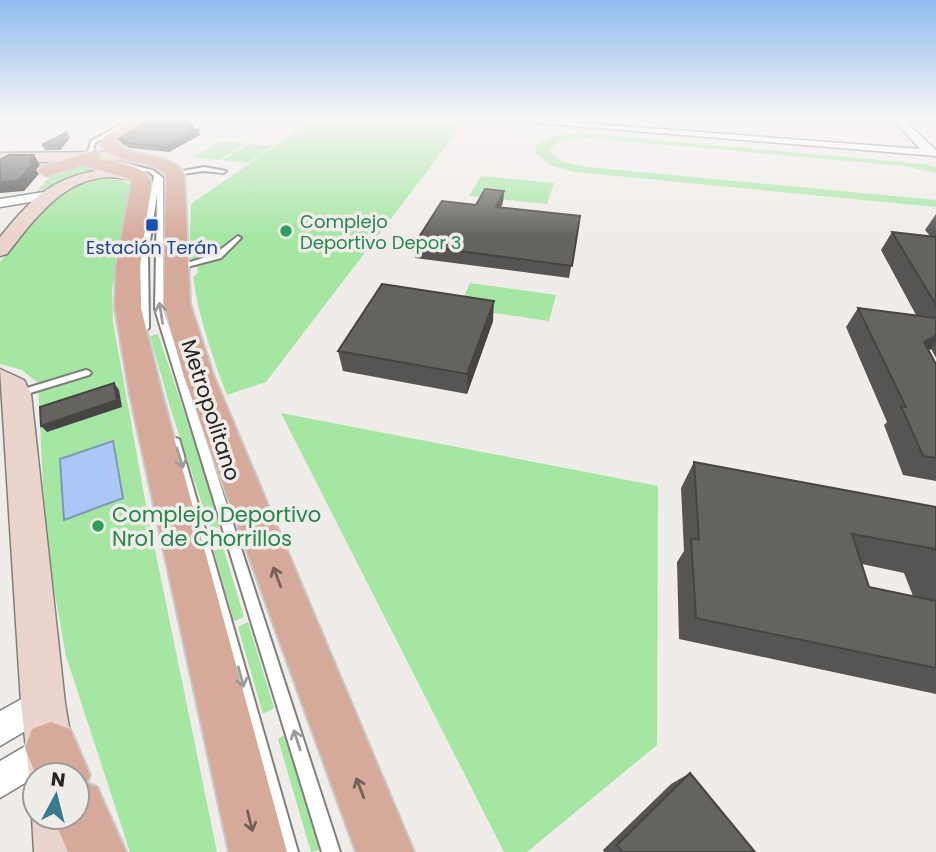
<svg xmlns="http://www.w3.org/2000/svg" width="936" height="852" font-family="Poppins,sans-serif">
  <rect width="100%" height="100%" fill="#efece9"/>
  <g fill="#a5e6a3">
    <path d="M315,118l152,1 -201,263 -39,13c-15,-39 -28,-77 -34,-118l5,-4 -2,-13 -7,-1 2,-55z"/>
    <polygon points="581,133 925,164 936,167 936,173 905,166 587,138 559,141 548,151 563,162 588,167 936,200 936,207 575,172 552,166 536,154 536,145 554,136"/>
    <polygon points="221,141 245,143 219,160 193,157"/>
    <polygon points="248,144 273,146 248,163 222,160"/>
    <polygon points="75,162 113,172 73,177 36,192 57,168"/>
    <polygon points="481,176 554,183 547,204 469,196"/>
    <polygon points="99,179 120,180 133,186 112,289 113,322 146,506 217,852 130,852 66,656 46,545 38,383 22,370 0,364 0,262 58,192"/>
    <polygon points="470,283 556,295 549,321 459,308"/>
    <polygon points="158,334 222,525 211,531 171,410 150,336"/>
    <polygon points="281,413 658,486 657,745 527,852 504,852"/>
    <polygon points="223,547 244,617 234,621 214,551"/>
    <polygon points="248,622 274,708 263,714 238,627"/>
    <polygon points="289,732 324,849 311,852 278,739"/>
  </g>
  <polygon fill="#aac8f7" stroke="#8297b7" stroke-width="2" points="113,441 123,498 64,520 60,459"/>
  <g fill="none" stroke-linecap="round" stroke-linejoin="round">
    <g stroke="#817f7c" stroke-width="4">
      <g id="lane">
        <polygon points="134,118 139,118 95,143 93,151 101,159 101,161 97,161 88,152 91,141"/>
        <polygon points="122,163 153,170 163,178 163,309 340,852 322,852 155,309 157,195 148,254 149,328 145,331 141,328 140,254 154,176 149,172 120,166 120,164"/>
        <polygon points="204,167 226,171 223,173 204,171 175,175 172,173"/>
        <polygon points="238,236 241,238 221,258 176,270 172,268 215,254"/>
        <polygon points="86,370 89,371 91,373 89,375 17,397 12,394 14,392"/>
        <polygon points="175,438 179,439 180,442 298,852 280,852 170,442 171,439"/>
      </g>
    </g>
    <g stroke="#817f7c" stroke-width="3">
      <g id="street">
        <polygon points="479,118 515,118 920,149 892,118 902,118 936,150 936,156"/>
        <polygon points="44,192 48,193 48,199 0,207 0,199"/>
        <polygon points="43,687 54,692 59,703 54,714 0,746 0,711"/>
        <polygon points="51,731 63,736 68,748 63,760 0,798 0,761"/>
      </g>
    </g>
    <g stroke="#817f7c" stroke-width="3">
      <g id="secondary">
        <polygon points="114,152 122,157 119,160 0,163 0,153"/>
        <path d="M105,169l23,1 21,10 -8,5c-6,-1 -10,-5 -15,-6 -55,-12 -90,38 -119,75l-7,2v-19c33,-40 52,-60 105,-68z"/>
        <polygon points="0,369 24,380 31,394 65,703 77,775 35,775 35,790 29,775 21,703"/>
        <polygon points="77,804 82,817 86,852 34,852 32,817 35,809 35,817 77,817"/>
      </g>
    </g>
    <g stroke="#cbcaca" stroke-width="4">
      <g id="primary">
        <path d="M137,118h17l-37,26c20,16 50,7 67,29l6,131 24,73 200,475h-58l-172,-475 -20,-73 2,-130c-19,-17 -49,-8 -66,-29l6,-10z"/>
        <path d="M93,151l6,1 1,7c17,4 45,5 51,24l-11,84 1,41 20,82 126,462h-58l-100,-462 -14,-82 1,-41 16,-87 -49,-15 -36,11 -9,-5 3,-4z"/>
        <polygon points="51,722 70,729 90,775 87,783 97,787 126,852 68,852 53,817 77,817 77,775 36,775 25,748 32,729"/>
      </g>
    </g>
    <use href="#lane" fill="#fff" fill-rule="evenodd"/>
    <use href="#street" fill="#fff" fill-rule="evenodd"/>
    <use href="#secondary" fill="#ead4cd" fill-rule="evenodd"/>
    <use href="#primary" fill="#d6aa9b" fill-rule="evenodd"/>
  </g>
  <g fill="#575553" fill-rule="evenodd">
    <polygon points="193,126 195,130 200,135 169,152 130,148 122,144 119,139"/>
    <polygon points="70,138 60,150 45,150 42,145"/>
    <polygon points="504,191 503,202 501,207 580,216 569,278 415,258 414,245 476,205"/>
    <polygon points="936,214 936,358 931,349 928,350 936,364 936,481 903,475 884,425 887,422 846,327 858,308 916,315 881,250 892,232 930,236 925,230"/>
    <polygon points="493,321 467,394 343,371 338,351"/>
    <path d="M694,462l242,45v187l-257,-55 -2,-77 7,-11 -3,-63zM862,564l42,9 9,23 -44,-9z"/>
    <polygon points="690,773 755,852 604,852 603,850 671,784"/>
  </g>
  <g fill="#474543">
    <polygon points="198,130 200,135 169,152 167,147"/>
    <polygon points="67,132 70,138 60,150 57,145"/>
    <polygon points="34,155 40,165 36,170 39,174 24,191 0,193 0,176 30,162"/>
    <polygon points="504,191 503,202 496,219 496,207"/>
    <polygon points="494,301 493,321 467,394 467,374"/>
    <polygon points="936,335 936,342 931,349 908,361 924,342"/>
    <polygon points="114,383 119,390 122,407 47,432 41,426"/>
  </g>
  <g fill="#656360" stroke="#474543" stroke-width="2">
    <polygon points="153,118 182,118 193,126 188,129 198,130 167,147 127,143 119,139"/>
    <polygon points="67,132 57,145 42,145"/>
    <polygon points="9,155 34,155 30,162 33,164 17,181 0,182 0,160"/>
    <polygon points="485,189 504,191 496,207 580,216 572,266 414,245 442,201 476,205"/>
    <polygon points="892,232 936,237 936,305"/>
    <polygon points="382,284 494,301 467,374 338,351"/>
    <polygon points="858,308 936,318 936,335 924,342 936,364 936,458 923,456 901,406 906,407"/>
    <polygon points="114,383 117,400 41,426 40,407"/>
    <polygon points="694,462 936,507 936,551 935,549 852,534 869,587 936,601 936,668 696,618 691,538 699,540"/>
    <polygon points="690,773 755,852 622,852 617,845"/>
  </g>
  <defs><path id="oneway-shaft" d="M-6 0H5M1.5-3L5.5 0L1.5 3" fill="none" stroke-width="1.6" stroke-linecap="round" stroke-linejoin="round" transform="scale(1.75)"/></defs>
  <g stroke="#9d9c9c">
    <use href="#oneway-shaft" transform="translate(161 313) rotate(-99)"/>
    <use href="#oneway-shaft" transform="translate(180 458) rotate(72)"/>
    <use href="#oneway-shaft" transform="translate(241 677) rotate(75)"/>
    <use href="#oneway-shaft" transform="translate(297 740) rotate(-108)"/>
  </g>
  <g stroke="#756059">
    <use href="#oneway-shaft" transform="translate(277 577) rotate(-111)"/>
    <use href="#oneway-shaft" transform="translate(360 788) rotate(-111)"/>
    <use href="#oneway-shaft" transform="translate(250 821) rotate(76)"/>
  </g>
  <linearGradient id="sky" x2="0" y2="1"><stop stop-color="#8fbcee"/><stop offset="0.5" stop-color="#f8f6f5"/><stop offset="1" stop-color="#f8f6f5" stop-opacity="0"/></linearGradient>
  <rect width="936" height="237" fill="url(#sky)"/>
  <rect fill="#1a4fb4" stroke="#efece9" stroke-width="2.5" x="145" y="218" width="14" height="14" rx="3.5"/>
  <g fill="#2e9e5b" stroke="#efece9" stroke-width="2.5">
    <circle cx="286" cy="231" r="7"/>
    <circle cx="98" cy="526" r="7"/>
  </g>
  <g text-anchor="middle" dominant-baseline="central" stroke-width="7" stroke-linejoin="round" paint-order="stroke">
    <g font-size="18" fill="#27864d" stroke="#efece9" text-anchor="start">
      <text x="300" y="221">Complejo<tspan x="300" dy="21">Deportivo Depor 3</tspan></text>
    </g>
    <g font-size="18" fill="#164399" stroke="#efece9">
      <text x="152" y="247">Estación Terán</text>
    </g>
    <g font-size="21" fill="#252423" stroke="#efece9">
      <text transform="translate(211 410) rotate(72)">Metropolitano</text>
    </g>
    <g font-size="21" fill="#27864d" stroke="#efece9" text-anchor="start">
      <text x="112" y="514">Complejo Deportivo<tspan x="112" dy="24">Nro1 de Chorrillos</tspan></text>
    </g>
  </g>
  <g transform="translate(56 796) rotate(7)"><circle r="33" fill="#efece9" stroke="#9e9c9a" stroke-width="2"/>
  <path d="M0-5L12 26L0 18L-12 26Z" fill="#397a8d"/>
  <text y="-10" font-size="19" font-weight="bold" text-anchor="middle" fill="#252423">N</text>
  </g>
</svg>
